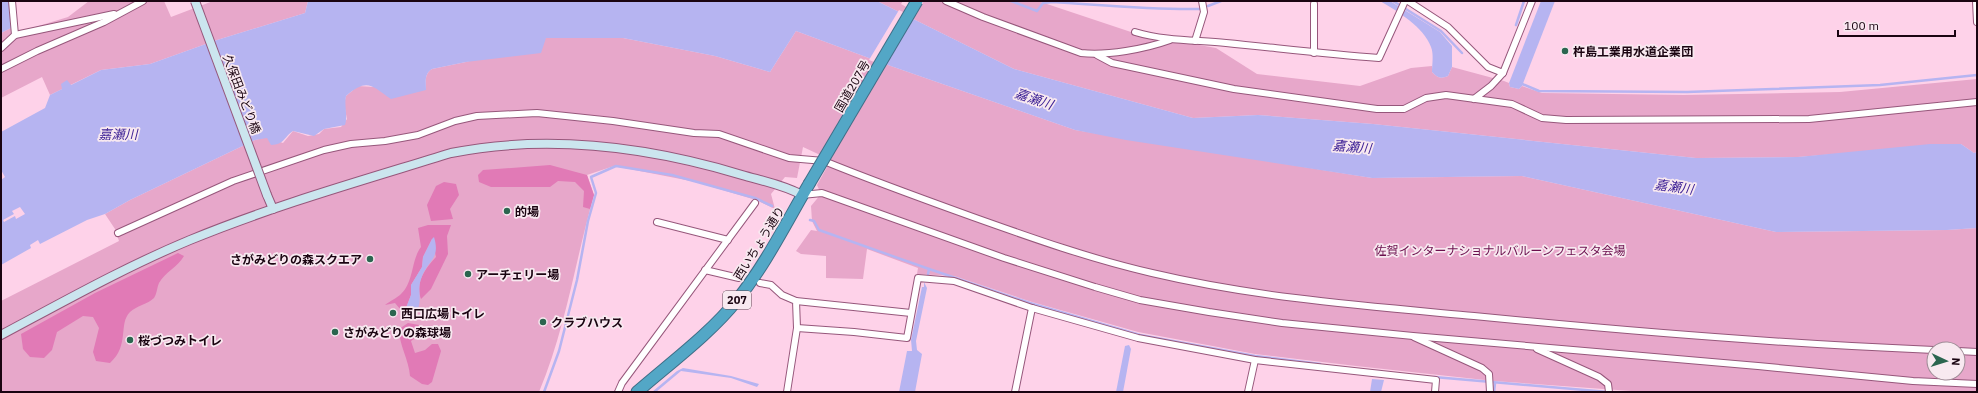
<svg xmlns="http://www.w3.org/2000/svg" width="1978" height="393" font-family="'IBM Plex Sans','Noto Sans JP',sans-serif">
  <rect width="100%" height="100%" fill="#fed2e9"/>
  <g fill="#e7a7ca" fill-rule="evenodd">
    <polygon points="89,1 164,1 171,17 213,1 308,1 305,13 217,40 150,64 101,70 50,95 42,77 1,98 1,33 11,28 22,31 68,17"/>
    <path d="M877,1h26l-2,3 16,9 7,-12h114l99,33 79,14 41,26 103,12 51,-18 21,-2v6c6,6 8,7 16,4l4,-9 52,14 5,2 1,4 9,2 3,-3 20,7 142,2 156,-3 137,-13v73l-3,1 -13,-9 -163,13 -102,1 -323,-34 -115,-9 -65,3 -179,-49z"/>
    <path d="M796,31l89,33 190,66 297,48 150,-2 254,56 171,-2 30,-2v164h-332l-151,-11 -138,-15 -101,-12 -117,-22 -106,-30 -78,-26 -37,-2 1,-6 -51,-19 -4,30 -37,-1v-22l-25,-2 -5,-3 15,-21 6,1 -5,-10 -1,-15 10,-12 -4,-9 14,-25 -28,-13 -6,31 -12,-1 -14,17 4,15 -19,-9 -60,-18 -82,-16 -27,9 7,20c-19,66 -28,133 -55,197h-538v-91l118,-60 -4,-12 -10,-15 25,-14 125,-60 12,-3 16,6 10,-12 15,5 11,-2 5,-5 17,-2 6,-8 -3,-15 2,-8 12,-10 68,4c0,-8 -2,-16 6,-21l34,-7 80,-24h77l92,18 55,16zM1934,349h24v24h-24z"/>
  </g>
  <g fill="#e17ab6">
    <polygon points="550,165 587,175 594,195 590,209 583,207 584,191 575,182 558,181 550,187 491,187 479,182 478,175 483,170"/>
    <polygon points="444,182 456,184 459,195 450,209 453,219 431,221 427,205 436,186"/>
    <path d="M428,225h23l-4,11 1,18 -17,35 -10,10c-6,-17 4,-30 15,-42l-4,-18 -9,18 -1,10 -11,18v10l-5,13 -6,1 -5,-6 -10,2c5,-4 12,-7 16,-11 13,-12 10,-34 20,-47l-3,-19z"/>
    <path d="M178,253l6,3c-6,11 -19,16 -25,27 -2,4 -2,11 -5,15 -6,6 -18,8 -24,14 -12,12 0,33 -20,51l-14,-2 -3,-9 6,-24 -6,-11 -10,-1 -26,16 -5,18 -8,8 -14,-1 -7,-8 -2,-15 74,-41z"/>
    <path d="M408,323l11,2 2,9 -10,7 4,12 10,-3 7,-6h6l3,7 -9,31 -4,3 -6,-1 -12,-8c-1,-16 -11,-31 -11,-47z"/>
  </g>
  <g fill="#b6b4f1" fill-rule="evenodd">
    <polygon points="1,1 11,1 11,28 1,33"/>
    <path d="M308,1h569l137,68 179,49 65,-3 115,9 323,34 102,-1 132,-13h31l13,9 3,-1v76l-30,2 -171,2 -254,-56 -150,2 -246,-38 -51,-10 -190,-66 -89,-33 -26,41 -55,-16 -92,-18h-77l-5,15 -75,9 -34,7c-8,5 -6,13 -6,21l-35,9c-20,-14 -24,-21 -45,-3 -2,10 2,20 -1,29l-21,4 -10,7 -21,-5c-10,7 -8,13 -22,14l-4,-7 -12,2 -125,60 -25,14 -18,6 -47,24 -2,-4 -8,5 1,3 -30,17v-85l4,-3 -4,-7v-38l44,-24 5,-13 12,-6 -1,-5 6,-4 4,5 30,-15 49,-6 67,-24 88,-27zM20,207l5,7 -9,5 -1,-3 -11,6 -1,-2 11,-6 -2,-3z"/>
    <path d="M1380,1h10l50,31 12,14v21l-4,9c-8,3 -10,2 -16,-4 0,-7 2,-18 -1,-25 -7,-20 -34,-36 -51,-46z"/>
    <polygon points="1541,1 1555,1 1522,86 1519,89 1510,87 1509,83"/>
    <path d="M434,237c7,23 -7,23 -13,42 -4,11 1,18 -3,30l-8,2 -4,-3 5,-13v-10l11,-18 1,-10 9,-18z"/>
    <polygon points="924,282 927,288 916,341 917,350 922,354 915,392 899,392 907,351 912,351 911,340 922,287 924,287"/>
    <polygon points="1129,345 1131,349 1123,392 1116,392 1125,346"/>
    <polygon points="683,368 731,376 759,384 757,387 731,378 681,371 656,392 652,392 677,371"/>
    <polygon points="1372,379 1384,380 1381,392 1370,392"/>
  </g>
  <polygon fill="#fed2e9" points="899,10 913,17 884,66 869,60"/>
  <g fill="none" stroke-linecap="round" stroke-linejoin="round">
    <g stroke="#b6b4f1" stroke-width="2.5">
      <path d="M1011,1l26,10 6,-8 10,-1c49,3 98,8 146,7"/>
      <polyline points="1393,1 1441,31 1462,53"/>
      <polyline points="1208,6 1221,1"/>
      <polyline points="1516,25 1524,1"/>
      <polyline points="1520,83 1539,91 1687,92 1880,85 1977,75"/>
      <polyline points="810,220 814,221 819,230 929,269 1030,303 1140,335 1255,356 1320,364"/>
      <polyline points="928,274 929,269"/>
      <polyline points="1434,377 1608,392"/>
      <polyline points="544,392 559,351 577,280 588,221 596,193 591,177 616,166 672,175 755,198 772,206"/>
      <polyline points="1494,392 1495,383"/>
    </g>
    <g stroke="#96577b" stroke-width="8">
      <g id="street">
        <polyline points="12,1 15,35"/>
        <path d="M946,1l37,16 98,36c26,3 64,-4 89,-13"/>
        <polyline points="1408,1 1448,27 1488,67 1503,73 1532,1"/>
        <polyline points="1976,1 1977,22"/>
        <polyline points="1314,4 1314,53"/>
        <path d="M1135,32c30,9 60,8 91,11 51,5 101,11 153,15l26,-57"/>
        <polyline points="1195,41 1204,12 1202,1"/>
        <polyline points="1,48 15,35 114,14"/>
        <polyline points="1097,55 1112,63 1234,89 1377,109 1404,109 1426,98 1446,95 1512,104 1542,118 1566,120 1809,119 1977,102"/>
        <polyline points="1,69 37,51 104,22 143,1"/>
        <polyline points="1474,99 1491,86 1503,73"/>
        <polyline points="802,195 822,193 1004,258 1095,287 1140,300 1209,312 1282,323 1413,336 1758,366 1913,381 1977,384"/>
        <polyline points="657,222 728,240"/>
        <path d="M118,233l115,-52 91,-31 27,-6 34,-3 33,-6 37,-14 22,-5 60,-3 76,8 81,12 25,1 70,24 35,3c49,20 99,38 149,56 59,21 118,42 179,56 106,25 214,33 322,43 153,15 307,28 460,34"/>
        <polyline points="705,270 739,278"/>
        <polyline points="760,283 771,285 782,295 796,301 797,328 787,392"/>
        <polyline points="796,301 911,313"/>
        <polyline points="797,328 854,332 907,338 918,278 954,281 1032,308 1138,338 1255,360 1436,380 1435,392"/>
        <polyline points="1414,337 1482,368 1489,374 1490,392"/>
        <polyline points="1537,349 1599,377 1608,384 1609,392"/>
        <polyline points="1958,351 1977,352"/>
        <polyline points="618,392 622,383 755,203"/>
        <polyline points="1015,392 1032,308"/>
        <polyline points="1248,392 1255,360"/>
      </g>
    </g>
    <g stroke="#96577b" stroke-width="10">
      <g id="secondary">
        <polyline points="267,195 273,209"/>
        <path d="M1,335c62,-33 124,-68 189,-95 85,-35 174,-60 261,-87 96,-19 198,-6 291,22 21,6 42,10 60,20"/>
      </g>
    </g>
    <g stroke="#3f6e87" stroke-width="13">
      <path id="highway" d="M637,392c32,-28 74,-59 100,-92 29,-36 49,-77 72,-116"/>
    </g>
    <use href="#street" stroke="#fff" stroke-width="6"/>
    <use href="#secondary" stroke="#cbe5ee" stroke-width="8"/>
    <use href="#highway" stroke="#53a7c6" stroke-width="11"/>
    <g stroke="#96577b" stroke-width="10" stroke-linecap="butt">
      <polyline id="secondary-bridge" points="195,1 267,195"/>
    </g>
    <g stroke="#3f6e87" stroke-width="13" stroke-linecap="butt">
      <polyline id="highway-bridge" points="809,184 917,1"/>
    </g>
    <use href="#secondary-bridge" stroke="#cbe5ee" stroke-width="8"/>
    <use href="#highway-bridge" stroke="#53a7c6" stroke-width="11"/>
  </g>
  <g fill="#2b654f" stroke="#f8e9f0" stroke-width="1.5">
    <circle cx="1565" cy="51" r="4"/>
    <circle cx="507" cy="211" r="4"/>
    <circle cx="370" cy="259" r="4"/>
    <circle cx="468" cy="274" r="4"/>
    <circle cx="393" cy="313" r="4"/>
    <circle cx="543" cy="322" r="4"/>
    <circle cx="335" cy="332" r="4"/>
    <circle cx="130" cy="340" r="4"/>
  </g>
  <g text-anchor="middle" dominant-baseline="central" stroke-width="3.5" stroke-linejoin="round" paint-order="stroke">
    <rect fill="#f8e9f0" stroke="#5d4954" stroke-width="1" x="723" y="291" width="28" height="18" rx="3"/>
    <g font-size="11" font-weight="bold" fill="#1a0411">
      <text x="737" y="300">207</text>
    </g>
    <g font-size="12" font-weight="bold" fill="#1a0411" stroke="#f8e9f0" text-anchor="start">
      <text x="1573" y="51">杵島工業用水道企業団</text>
      <text x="515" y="211">的場</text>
      <text x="362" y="259" text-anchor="end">さがみどりの森スクエア</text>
      <text x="476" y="274">アーチェリー場</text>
      <text x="401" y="313">西口広場トイレ</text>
      <text x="551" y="322">クラブハウス</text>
      <text x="343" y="332">さがみどりの森球場</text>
      <text x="138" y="340">桜づつみトイレ</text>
    </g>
    <g font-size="12" fill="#1a0411" stroke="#f8e9f0">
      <text transform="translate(852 86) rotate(-60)">国道207号</text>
      <text transform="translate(242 94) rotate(69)">久保田みどり橋</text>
      <text transform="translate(759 243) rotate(-58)">西いちょう通り</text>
    </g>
    <g font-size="12" fill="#6c0f4e" stroke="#f8e9f0">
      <text x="1500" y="250">佐賀インターナショナルバルーンフェスタ会場</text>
    </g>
    <g font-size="13" font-style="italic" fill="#3e2296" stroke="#f8e9f0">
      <text transform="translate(1034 99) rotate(19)">嘉瀬川</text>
      <text x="118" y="134">嘉瀬川</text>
      <text transform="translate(1352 147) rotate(5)">嘉瀬川</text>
      <text transform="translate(1674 187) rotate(8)">嘉瀬川</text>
    </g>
  </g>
  <rect width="1978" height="393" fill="none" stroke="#1a0411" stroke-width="4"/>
  <g transform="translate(1946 361) rotate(94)"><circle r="19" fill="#f8e9f0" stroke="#9f8d97"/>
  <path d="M0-3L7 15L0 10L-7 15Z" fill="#2b654f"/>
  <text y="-6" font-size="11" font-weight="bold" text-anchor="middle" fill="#1a0411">N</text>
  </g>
  <path d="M1838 30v6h117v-6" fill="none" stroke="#1a0411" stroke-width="2"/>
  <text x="1844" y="30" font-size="12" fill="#1a0411" stroke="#f8e9f0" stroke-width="3" paint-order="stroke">100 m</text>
</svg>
